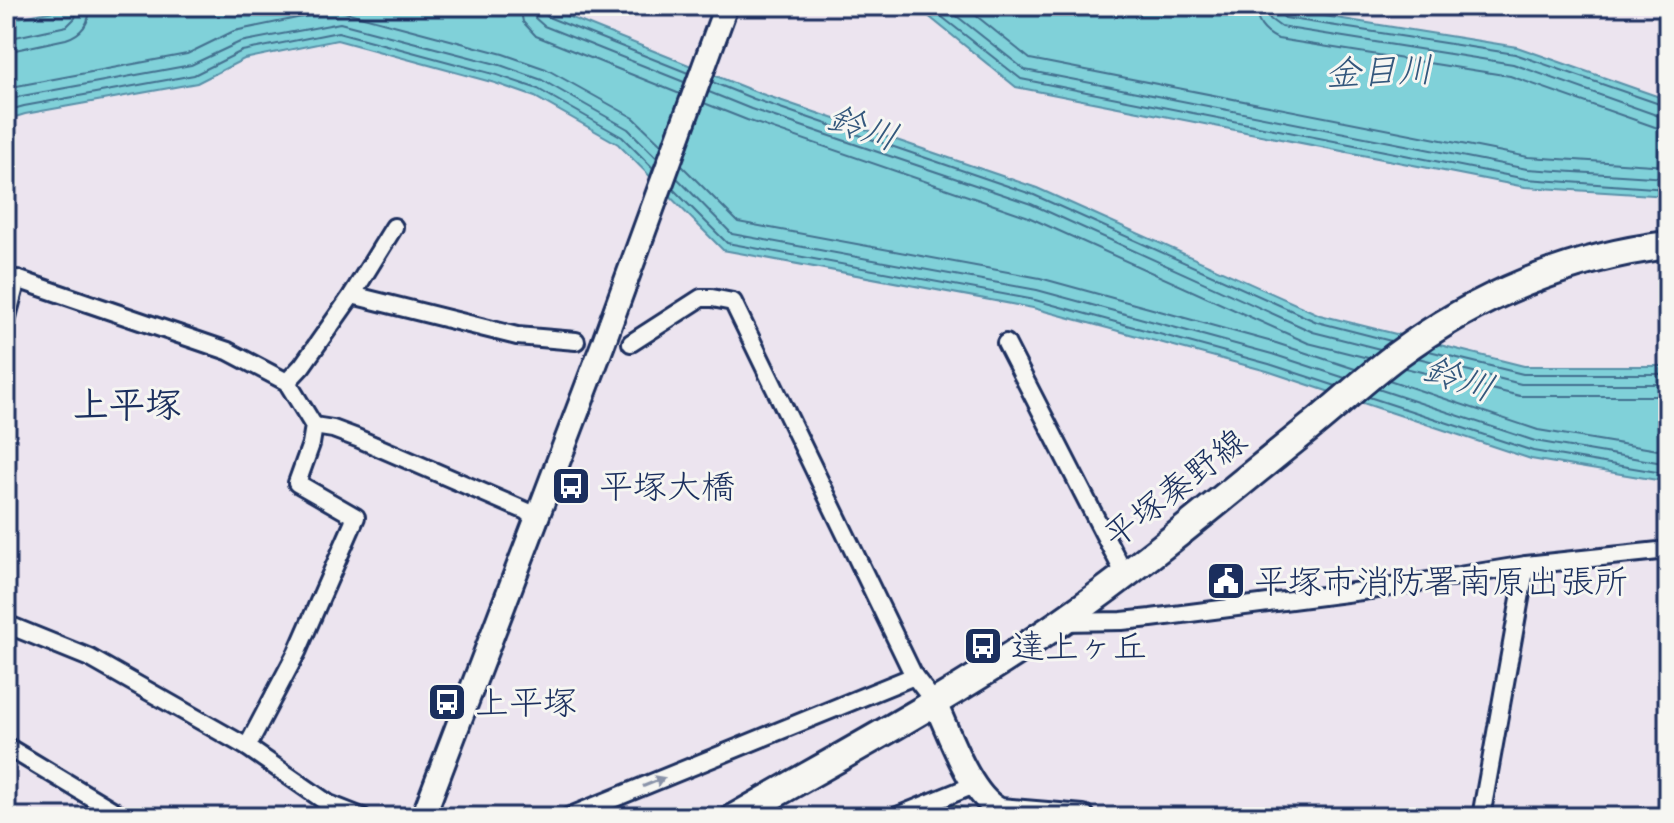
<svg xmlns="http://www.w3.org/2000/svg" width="1674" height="823" font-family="Itim,'Klee One',sans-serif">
  <rect width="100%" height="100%" fill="#ece4ef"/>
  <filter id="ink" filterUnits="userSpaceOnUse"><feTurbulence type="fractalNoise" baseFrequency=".0125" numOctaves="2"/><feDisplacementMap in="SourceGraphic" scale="16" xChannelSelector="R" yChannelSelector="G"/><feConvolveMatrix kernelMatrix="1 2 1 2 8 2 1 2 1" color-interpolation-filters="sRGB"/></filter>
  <g filter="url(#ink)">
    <polygon fill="#beda91" stroke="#6c8478" stroke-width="2" points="952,805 968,809 977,817 909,817"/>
    <g fill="#80d1d9" stroke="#5890a8" stroke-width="2">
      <polygon points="79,6 542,6 756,92 1037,188 1320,315 1524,366 1668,366 1668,480 1657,480 1531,459 1267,371 1033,308 723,250 618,144 535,97 495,83 337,40 244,59 197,83 25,114 6,120 6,23 18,18"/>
      <polygon points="916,6 1262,6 1517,47 1668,100 1668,196 1525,187 1016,87"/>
    </g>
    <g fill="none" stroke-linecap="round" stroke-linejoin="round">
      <g stroke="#43708f" stroke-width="2">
        <polyline points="520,6 523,22 536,36 680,94"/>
        <polyline points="532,6 535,18 544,26 684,82"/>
        <polyline points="542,6 543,12 548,17 688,73"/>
        <polyline points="928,6 1021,79 1526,179 1668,189"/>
        <polyline points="944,6 1025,70 1527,169 1668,178"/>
        <polyline points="964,6 1030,59 1528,157 1668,166"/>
        <path d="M1255,6c1,16 8,26 23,33l232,37 145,51 13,2"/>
        <polyline points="1267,6 1270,19 1281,27 1513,64 1659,116 1668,117"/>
        <polyline points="1278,6 1279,13 1285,18 1515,54 1668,107"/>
        <polyline points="6,39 67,26 75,18 78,6"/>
        <path d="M6,52l60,-13c16,-5 24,-16 24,-33"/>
        <polyline points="712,82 754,99 1034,195 1317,322 1391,341"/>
        <polyline points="6,88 187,54 234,31 331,11 341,11 503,54 546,69 634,118 662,145"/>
        <polyline points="709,92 751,109 1031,204 1313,332 1380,349"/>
        <polyline points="6,101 22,96 191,65 240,42 340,23 500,65 542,80 628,129 657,158"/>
        <polyline points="704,103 747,120 1026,216 1308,343 1368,358"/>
        <polyline points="6,111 24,106 194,75 242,51 338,32 497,75 538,89 622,137 653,168"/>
        <polyline points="682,166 738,222 1040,278 1276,343 1355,369"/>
        <polyline points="677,178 732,234 1037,290 1272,354 1345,378"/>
        <polyline points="673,189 727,243 1035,300 1269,364 1336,386"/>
        <polyline points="1429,351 1523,374 1668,374"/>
        <polyline points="1418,358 1521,384 1668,384"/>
        <polyline points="1405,368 1520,396 1668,396"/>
        <polyline points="1389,380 1538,430 1658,450 1668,450"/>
        <polyline points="1378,389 1535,441 1657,462 1668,462"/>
        <polyline points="1369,397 1533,451 1657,472 1668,472"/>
      </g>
      <g stroke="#1b2f5e" stroke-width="22">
        <g id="street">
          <polyline points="352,295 517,336 576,341"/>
          <polyline points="6,321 17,279 228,351 287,382 314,426 311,444 297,483 356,517 297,652 247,747"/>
          <polyline points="631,343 701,298 712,298 733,302 914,676"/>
          <polyline points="1006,343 1125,575"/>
          <polyline points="287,382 302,366 352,295 394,227"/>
          <polyline points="314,426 333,429 357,438 526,511 536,520"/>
          <polyline points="1063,622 1122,621 1151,618 1385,588 1526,565 1668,550"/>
          <polyline points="6,624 90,658 247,747 329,804 362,817"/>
          <polyline points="6,746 124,817"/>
          <polyline points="568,817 914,676 935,703"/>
          <polyline points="895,817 974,785"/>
          <polyline points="1481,817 1526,565"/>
        </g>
      </g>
      <g stroke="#1b2f5e" stroke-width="28">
        <g id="secondary">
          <path d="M935,703c14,30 35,93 65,107l83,7"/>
          <polyline points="423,817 603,344 726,6"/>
        </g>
      </g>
      <g stroke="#1b2f5e" stroke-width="32">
        <path id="primary" d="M735,817c110,-63 222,-123 326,-195 86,-60 166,-128 248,-194 29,-23 57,-50 88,-73 79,-59 173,-98 271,-110"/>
      </g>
      <use href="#street" stroke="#f6f6f2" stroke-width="16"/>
      <use href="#secondary" stroke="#f6f6f2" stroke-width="22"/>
      <use href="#primary" stroke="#f6f6f2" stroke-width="26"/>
    </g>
    <defs><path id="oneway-solid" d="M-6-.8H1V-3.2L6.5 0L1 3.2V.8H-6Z" transform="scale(2)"/></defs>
    <use fill="#8892a8" href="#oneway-solid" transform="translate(654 782) rotate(-22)"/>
  </g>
  <defs>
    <g id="bus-square" transform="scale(2)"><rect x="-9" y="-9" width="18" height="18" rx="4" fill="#1b2f5e" stroke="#f6f6f2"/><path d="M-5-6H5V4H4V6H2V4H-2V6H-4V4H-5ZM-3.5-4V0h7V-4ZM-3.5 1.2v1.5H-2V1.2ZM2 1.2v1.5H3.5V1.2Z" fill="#fff"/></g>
    <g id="civic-square" transform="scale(2)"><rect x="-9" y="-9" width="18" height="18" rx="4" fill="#1b2f5e" stroke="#f6f6f2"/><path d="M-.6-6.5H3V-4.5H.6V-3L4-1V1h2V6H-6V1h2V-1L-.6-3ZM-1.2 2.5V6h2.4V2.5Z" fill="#fff"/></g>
  </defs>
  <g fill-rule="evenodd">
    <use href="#bus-square" x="571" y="486"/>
    <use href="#civic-square" x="1226" y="581"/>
    <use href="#bus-square" x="983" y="646"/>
    <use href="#bus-square" x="447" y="702"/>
  </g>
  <g text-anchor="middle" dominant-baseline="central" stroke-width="6" stroke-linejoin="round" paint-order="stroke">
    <g font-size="34" fill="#1b2f5e" stroke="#f6f6f2" text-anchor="start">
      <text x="599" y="486">平塚大橋</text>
      <text x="1254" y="581">平塚市消防署南原出張所</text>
      <text x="1011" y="646">達上ヶ丘</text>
      <text x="475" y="702">上平塚</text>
    </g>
    <g font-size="34" fill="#1b2f5e" stroke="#f6f6f2">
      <text transform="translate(1175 488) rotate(-38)">平塚秦野線</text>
    </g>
    <g font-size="36" font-style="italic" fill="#34587d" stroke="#f6f6f2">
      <text transform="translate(1379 71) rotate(-2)">金目川</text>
      <text transform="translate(863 127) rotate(19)">鈴川</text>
      <text transform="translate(1459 378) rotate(19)">鈴川</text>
    </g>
    <g font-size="36" font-weight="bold" fill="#1b2f5e" stroke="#f6f6f2">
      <text x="127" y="404">上平塚</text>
    </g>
  </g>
  <rect width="1674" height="823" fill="none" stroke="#f6f6f2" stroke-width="32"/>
  <rect x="16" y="16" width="1642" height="791" fill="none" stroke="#1b2f5e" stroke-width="3" filter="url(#ink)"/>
</svg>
